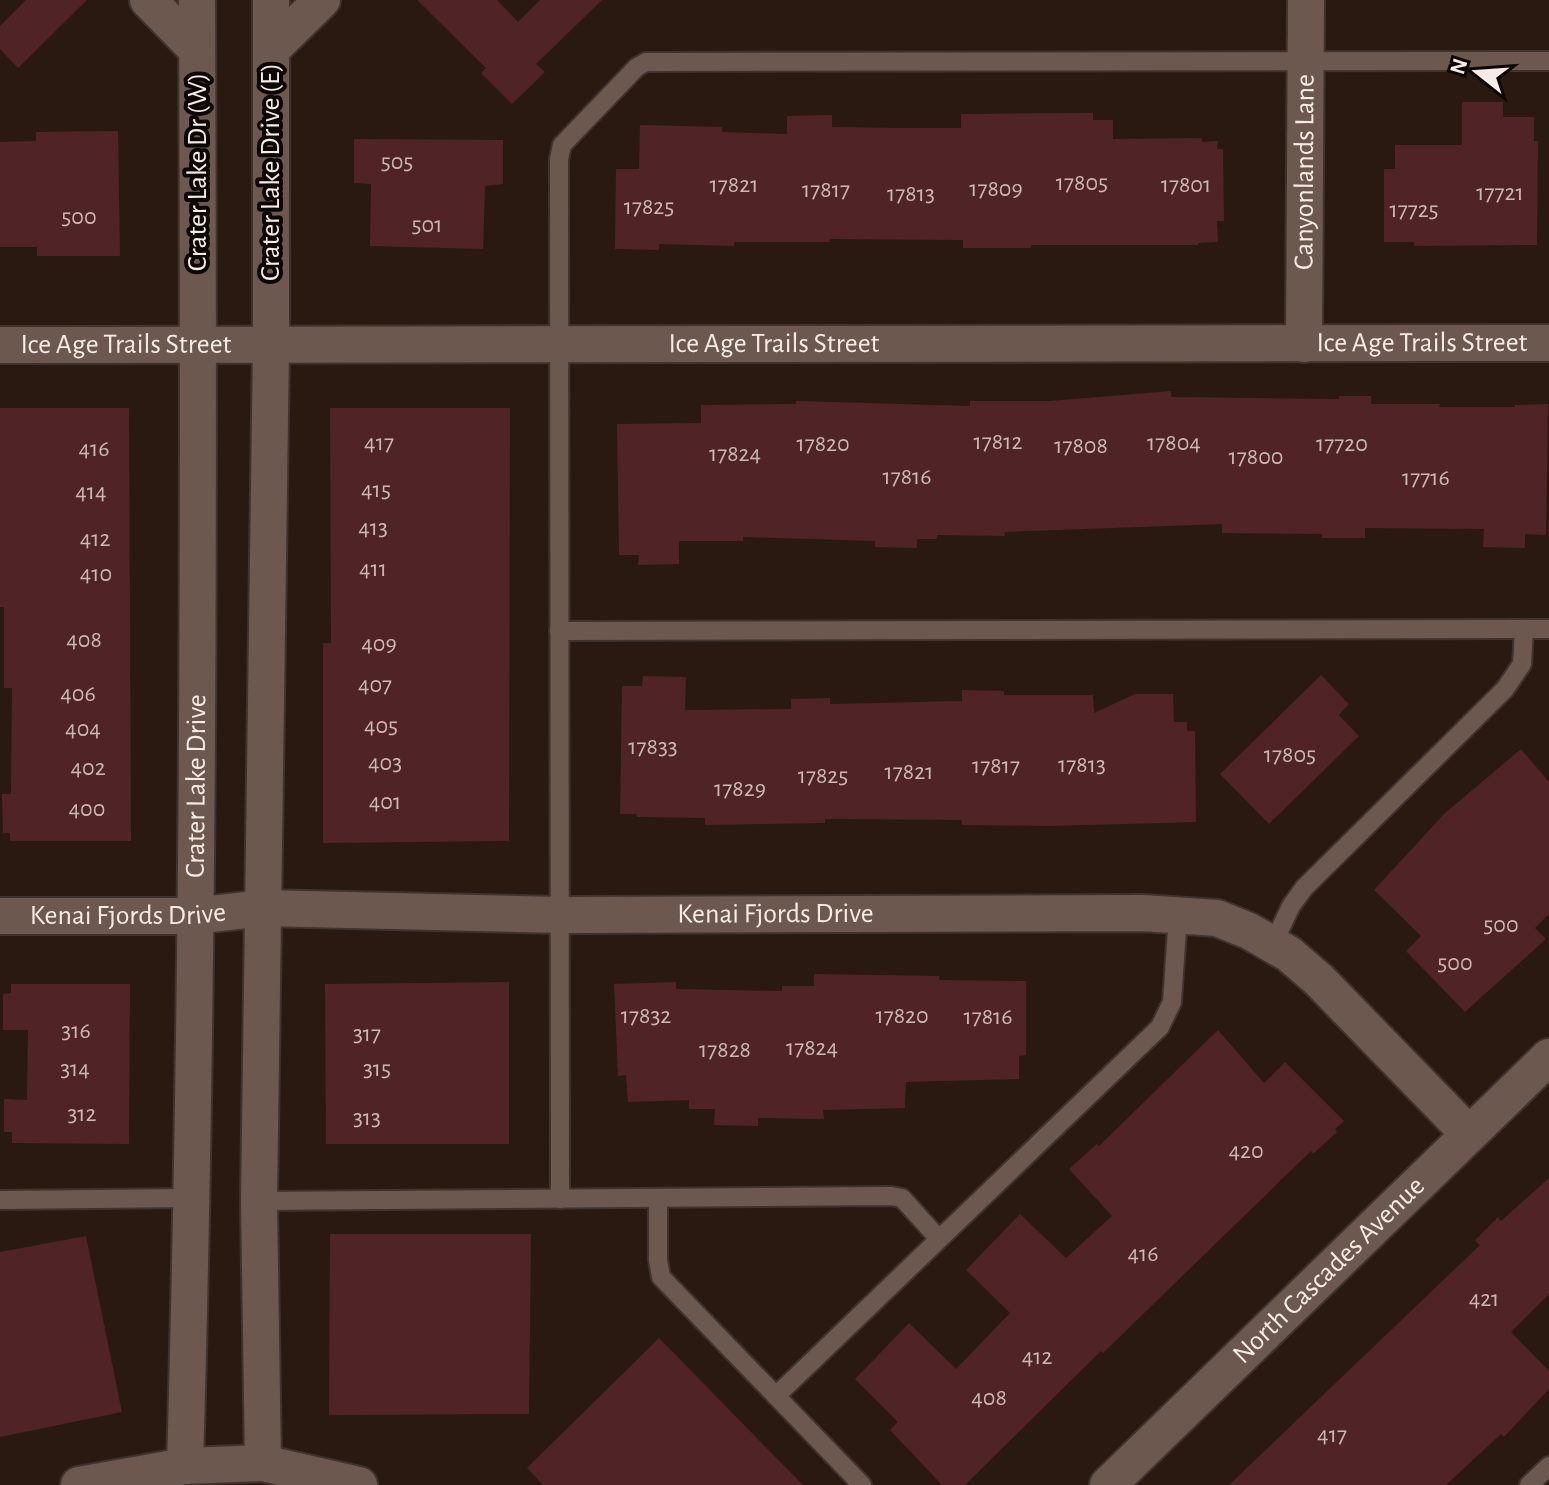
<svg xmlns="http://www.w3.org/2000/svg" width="1549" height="1485" font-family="'Alegreya Sans',sans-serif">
  <rect width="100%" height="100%" fill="#291911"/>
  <g fill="#502426">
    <polygon points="26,0 87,0 18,68 0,49 0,26"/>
    <polygon points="417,0 497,0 518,22 540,0 602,0 536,64 545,72 512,104 481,73 486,68"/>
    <polygon points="1462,102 1503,102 1503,117 1534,117 1534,141 1538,141 1537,245 1414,246 1414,242 1384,242 1384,169 1395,169 1395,145 1462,145"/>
    <polygon points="1093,113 1093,120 1113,120 1113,139 1202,138 1202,142 1218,141 1217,149 1223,149 1224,221 1217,221 1218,242 1198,243 1198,245 1031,245 1031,248 963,248 963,240 830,239 829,242 734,242 734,246 659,244 659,250 615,249 616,169 639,169 640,125 722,127 722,132 787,134 787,116 832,115 832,127 897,128 961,128 961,114"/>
    <polygon points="118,131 120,256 37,256 37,247 0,247 0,142 36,141 36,132"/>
    <polygon points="354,139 503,140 503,184 485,186 483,249 370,246 371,184 354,183"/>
    <polygon points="1171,391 1171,397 1339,399 1339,396 1371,396 1371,404 1440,404 1439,407 1515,407 1515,405 1548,404 1546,535 1525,534 1525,548 1483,547 1484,529 1365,528 1365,538 1322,538 1322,534 1222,533 1222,524 1005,532 1005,536 937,535 937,539 917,539 917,548 875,547 875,541 743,537 743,541 679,541 679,564 638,565 639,555 619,555 617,424 701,423 701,405 796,404 796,401 970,406 970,401 1050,401"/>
    <polygon points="0,408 129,408 131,841 10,841 10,833 3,833 2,794 11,794 12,688 4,688 4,607 0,607"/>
    <polygon points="330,408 510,408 509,841 323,843 323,643 331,643"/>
    <polygon points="1321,675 1349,704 1339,715 1359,736 1269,824 1220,774"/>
    <polygon points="643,676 686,677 685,710 791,709 791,699 830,698 830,704 962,701 962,690 1004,691 1004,695 1093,695 1094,713 1135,694 1173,694 1174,722 1187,722 1187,731 1195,731 1196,822 1051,826 962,825 962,820 825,819 825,823 705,825 705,818 637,817 636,814 620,814 622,686 642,686"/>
    <polygon points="1521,749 1549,782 1549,914 1535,928 1546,939 1465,1012 1406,951 1421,936 1374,890 1444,814"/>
    <polygon points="814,974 939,976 939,980 1026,981 1026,1055 1019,1056 1019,1079 906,1082 905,1108 823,1110 824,1119 758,1118 758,1126 714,1125 715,1109 689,1109 689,1100 628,1102 626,1075 618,1076 614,984 676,982 676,989 782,991 782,986 814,986"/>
    <polygon points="509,982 509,1144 326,1144 325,984"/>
    <polygon points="11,984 130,984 129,1144 12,1143 12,1132 4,1132 4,1099 27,1100 28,1030 3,1030 3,994 11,993"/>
    <polygon points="1218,1030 1264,1083 1285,1062 1344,1121 1335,1129 1337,1132 1313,1154 1311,1151 1103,1353 1101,1351 965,1485 942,1485 890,1430 898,1422 855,1379 909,1323 956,1369 1010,1313 966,1270 1020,1214 1066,1258 1112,1216 1069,1169 1097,1144 1099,1146"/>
    <polygon points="1549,1178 1549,1294 1511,1332 1549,1371 1549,1389 1504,1437 1501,1434 1446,1485 1229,1485 1480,1245 1475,1240 1498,1217 1501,1221"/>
    <polygon points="330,1234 531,1234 529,1414 329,1415"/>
    <polygon points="86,1236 122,1412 0,1437 0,1252"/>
    <polygon points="659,1338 803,1485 543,1485 527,1468"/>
  </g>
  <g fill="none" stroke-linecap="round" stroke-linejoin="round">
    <g stroke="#3f322f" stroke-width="22">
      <g id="lane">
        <polyline points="559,631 1549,629"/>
        <polyline points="1273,944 1291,906 1304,888 1505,689 1522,664 1524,629"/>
        <polyline points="560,1199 559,159 562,145 637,67 646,62 1549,61"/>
        <polyline points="658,1199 658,1260 661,1277 862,1485"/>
        <polyline points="0,1200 192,1198"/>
        <polyline points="259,1201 891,1196 902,1198 939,1239"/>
        <polyline points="776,1396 1160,1027 1172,1002 1178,915"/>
        <polyline points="1529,1485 1549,1466"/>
      </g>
    </g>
    <g stroke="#3f322f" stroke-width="40">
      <g id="street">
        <polyline points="148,0 197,50"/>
        <polyline points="271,50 322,0"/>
        <path id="s1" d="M1304,344l2,-344"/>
        <path id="s2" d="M0,345l1549,-2"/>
        <path id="s3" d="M0,916h194l69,-8 296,7 583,-2 75,5 32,13 40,23 30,26 150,154"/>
        <polyline points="263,1463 259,1201 271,345 271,0"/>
        <path id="s4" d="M185,1466c14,-488 14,-977 12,-1466"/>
        <polyline points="79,1485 185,1466 263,1463 359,1485"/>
        <path id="s5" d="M1108,1485l441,-428"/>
      </g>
    </g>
    <use href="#lane" stroke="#6c584f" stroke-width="18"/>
    <use href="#street" stroke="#6c584f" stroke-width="36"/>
  </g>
  <g text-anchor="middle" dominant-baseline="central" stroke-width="8" stroke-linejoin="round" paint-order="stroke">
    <g font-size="24" fill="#ccb9b5">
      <text x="397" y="162">505</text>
      <text x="1082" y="183">17805</text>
      <text x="734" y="185">17821</text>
      <text x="1186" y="185">17801</text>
      <text x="996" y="189">17809</text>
      <text x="826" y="190">17817</text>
      <text x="1500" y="193">17721</text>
      <text x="911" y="194">17813</text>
      <text x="649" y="207">17825</text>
      <text x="1414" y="210">17725</text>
      <text x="79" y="217">500</text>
      <text x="427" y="225">501</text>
      <text x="998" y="442">17812</text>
      <text x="379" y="443">417</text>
      <text x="1174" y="443">17804</text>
      <text x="823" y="444">17820</text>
      <text x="1342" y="444">17720</text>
      <text x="1081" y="446">17808</text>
      <text x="94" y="449">416</text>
      <text x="735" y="454">17824</text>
      <text x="1256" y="457">17800</text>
      <text x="907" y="477">17816</text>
      <text x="1426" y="478">17716</text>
      <text x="376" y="490">415</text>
      <text x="91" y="492">414</text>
      <text x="373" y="528">413</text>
      <text x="95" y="539">412</text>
      <text x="373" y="569">411</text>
      <text x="96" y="574">410</text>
      <text x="84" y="640">408</text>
      <text x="379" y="644">409</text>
      <text x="375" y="685">407</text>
      <text x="78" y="694">406</text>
      <text x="381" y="726">405</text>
      <text x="83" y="729">404</text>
      <text x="653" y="747">17833</text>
      <text x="1290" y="755">17805</text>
      <text x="385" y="763">403</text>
      <text x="1082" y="765">17813</text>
      <text x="996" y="766">17817</text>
      <text x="88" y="768">402</text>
      <text x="909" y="772">17821</text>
      <text x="823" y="776">17825</text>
      <text x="740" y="789">17829</text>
      <text x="385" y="802">401</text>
      <text x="87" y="809">400</text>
      <text x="1501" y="925">500</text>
      <text x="1455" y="963">500</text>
      <text x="646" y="1016">17832</text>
      <text x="902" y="1016">17820</text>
      <text x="988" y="1017">17816</text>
      <text x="76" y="1031">316</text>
      <text x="367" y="1034">317</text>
      <text x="812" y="1048">17824</text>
      <text x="725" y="1050">17828</text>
      <text x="75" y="1069">314</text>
      <text x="377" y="1069">315</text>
      <text x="82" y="1114">312</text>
      <text x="367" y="1118">313</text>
      <text x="1246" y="1151">420</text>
      <text x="1143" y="1254">416</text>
      <text x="1484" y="1299">421</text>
      <text x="1037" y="1357">412</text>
      <text x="989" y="1398">408</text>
      <text x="1332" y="1435">417</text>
    </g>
    <g font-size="28" fill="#f6ebe5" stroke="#0c0604">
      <text transform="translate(198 172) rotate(-90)">Crater Lake Dr (W)</text>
      <text transform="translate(271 172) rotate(-90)">Crater Lake Drive (E)</text>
      <text stroke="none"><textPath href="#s1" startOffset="172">Canyonlands Lane</textPath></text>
      <text stroke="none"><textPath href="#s2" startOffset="774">Ice Age Trails Street</textPath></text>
      <text stroke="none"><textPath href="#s2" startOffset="1422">Ice Age Trails Street</textPath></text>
      <text stroke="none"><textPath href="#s2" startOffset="126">Ice Age Trails Street</textPath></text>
      <text stroke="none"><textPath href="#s4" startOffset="680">Crater Lake Drive</textPath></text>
      <text stroke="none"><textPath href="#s3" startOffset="128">Kenai Fjords Drive</textPath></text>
      <text stroke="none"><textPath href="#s3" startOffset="776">Kenai Fjords Drive</textPath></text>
      <text stroke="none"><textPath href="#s5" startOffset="308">North Cascades Avenue</textPath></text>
    </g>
  </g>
  <g transform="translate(1477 72) rotate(287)" stroke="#0c0604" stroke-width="6" paint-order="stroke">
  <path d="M0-6L14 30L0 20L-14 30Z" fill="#f6ebe5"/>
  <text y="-12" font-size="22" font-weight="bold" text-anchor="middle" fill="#f6ebe5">N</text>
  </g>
</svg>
